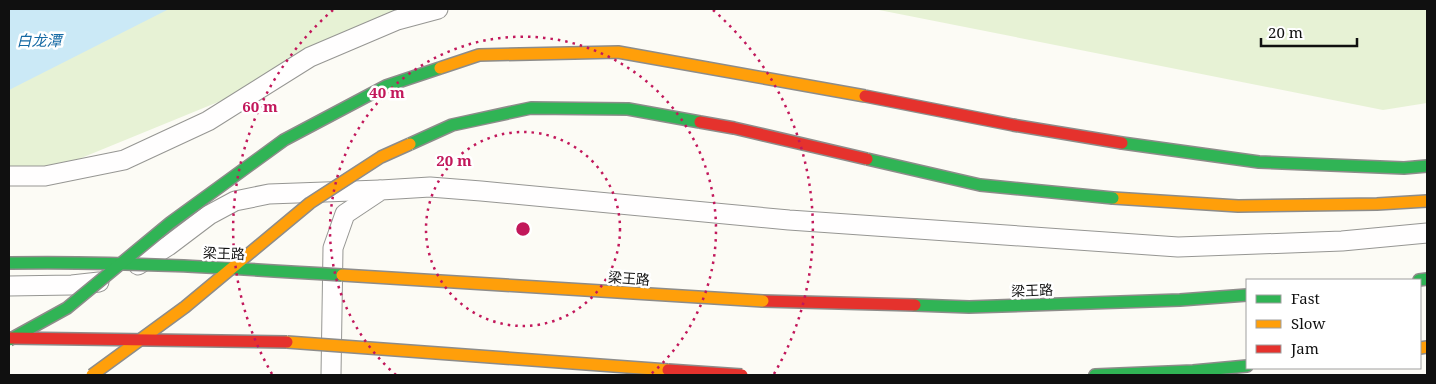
<svg xmlns="http://www.w3.org/2000/svg" width="1436" height="384" font-family="'Noto Serif','Noto Sans SC',serif">
  <rect width="100%" height="100%" fill="#fcfbf5"/>
  <g fill="#e7f2d5">
    <polygon points="9,9 445,9 47,172 9,170"/>
    <polygon points="874,9 1427,9 1427,103 1383,110"/>
  </g>
  <polygon fill="#cbe9f6" points="9,9 169,9 9,90"/>
  <g fill="none" stroke-linecap="round" stroke-linejoin="round">
    <g stroke="#969693" stroke-width="21">
      <g id="lane">
        <polyline points="9,176 45,176 124,160 208,121 310,57 397,20 438,9"/>
        <polyline points="138,265 168,246 209,215 235,201 269,194 380,190"/>
        <polyline points="9,286 72,285 99,282"/>
        <polyline points="331,375 333,248 345,214 381,190 430,187 481,191 789,220 1178,247 1342,241 1427,233"/>
      </g>
    </g>
    <g stroke="#8d8c8a" stroke-width="14">
      <g id="fast">
        <polyline points="1122,143 1259,162 1404,168 1427,166"/>
        <polyline points="1419,280 1427,279"/>
        <polyline points="915,305 969,307 1180,300 1247,295"/>
        <polyline points="1095,375 1193,371 1247,366"/>
      </g>
    </g>
    <g stroke="#8d8c8a" stroke-width="14">
      <g id="slow">
        <polyline points="1113,198 1238,206 1377,204 1427,201"/>
        <polyline points="1420,348 1427,347"/>
      </g>
    </g>
    <g stroke="#8d8c8a" stroke-width="14">
      <polyline id="jam" points="763,301 915,305"/>
    </g>
    <use href="#lane" stroke="#fffefe" stroke-width="19"/>
    <use href="#fast" stroke="#30b455" stroke-width="11"/>
    <use href="#slow" stroke="#ff9f0a" stroke-width="11"/>
    <use href="#jam" stroke="#e5322d" stroke-width="11"/>
    <g stroke="#8d8c8a" stroke-width="14" stroke-linecap="butt">
      <g id="fast-bridge">
        <polyline points="410,144 452,125 531,108 628,109 700,122"/>
        <polyline points="867,159 980,185 1113,198"/>
        <path d="M9,263c111,-2 222,5 333,12"/>
        <polyline points="9,340 67,308 170,223 284,140 386,86 440,68"/>
      </g>
    </g>
    <g stroke="#8d8c8a" stroke-width="14" stroke-linecap="butt">
      <g id="slow-bridge">
        <polyline points="440,68 479,55 618,52 865,96"/>
        <polyline points="342,275 763,301"/>
        <polyline points="287,342 668,370"/>
        <polyline points="92,375 185,307 310,203 381,157 410,144"/>
      </g>
    </g>
    <g stroke="#8d8c8a" stroke-width="14" stroke-linecap="butt">
      <g id="jam-bridge">
        <polyline points="865,96 1013,125 1122,143"/>
        <polyline points="700,122 734,128 867,159"/>
        <polyline points="9,338 287,342"/>
        <polyline points="668,370 742,375"/>
      </g>
    </g>
    <use href="#fast-bridge" stroke="#30b455" stroke-width="11"/>
    <use href="#slow-bridge" stroke="#ff9f0a" stroke-width="11"/>
    <use href="#jam-bridge" stroke="#e5322d" stroke-width="11"/>
  </g>
  <g fill="none" stroke="#c2185b" stroke-width="2.5" stroke-dasharray="2.5 5">
    <circle cx="523" cy="229" r="97"/>
    <path d="M396 375A193 193 0 1 1 650 375"/>
    <path d="M272 374A290 290 0 0 1 333 10M713 10A290 290 0 0 1 774 374"/>
  </g>
  <g text-anchor="middle" dominant-baseline="central" stroke-width="5" stroke-linejoin="round" paint-order="stroke">
    <g font-size="14" fill="#101010" stroke="#fff">
      <text transform="translate(224 253) rotate(2)">梁王路</text>
      <text transform="translate(629 278) rotate(4)">梁王路</text>
      <text transform="translate(1032 290) rotate(-2)">梁王路</text>
    </g>
    <g font-size="15" font-style="italic" fill="#166aa4" stroke="#fff">
      <text x="39" y="40">白龙潭</text>
    </g>
  </g>
  <circle cx="523" cy="229" r="8" fill="#c2185b" stroke="#fff" stroke-width="2.5"/>
  <g font-size="15" text-anchor="middle" font-weight="bold" fill="#c2185b" stroke="#fff" stroke-width="5" stroke-linejoin="round" paint-order="stroke">
    <text x="387" y="98">40 m</text>
    <text x="260" y="112">60 m</text>
    <text x="454" y="166">20 m</text>
  </g>
  <rect width="1436" height="384" fill="none" stroke="#101010" stroke-width="20"/>
  <rect x="1246" y="279" width="175" height="90" fill="#ffffff" stroke="#9f9f9f"/>
  <rect x="1256" y="295" width="25" height="8" fill="#30b455" stroke="#9f9f9f"/>
  <text x="1291" y="304" font-size="15" fill="#101010">Fast</text>
  <rect x="1256" y="320" width="25" height="8" fill="#ff9f0a" stroke="#9f9f9f"/>
  <text x="1291" y="329" font-size="15" fill="#101010">Slow</text>
  <rect x="1256" y="345" width="25" height="8" fill="#e5322d" stroke="#9f9f9f"/>
  <text x="1291" y="354" font-size="15" fill="#101010">Jam</text>
  <path d="M1261 38v8h96v-8" fill="none" stroke="#101010" stroke-width="2.5"/>
  <text x="1268" y="38" font-size="15" fill="#101010" stroke="#ffffff" stroke-width="4" paint-order="stroke">20 m</text>
</svg>
